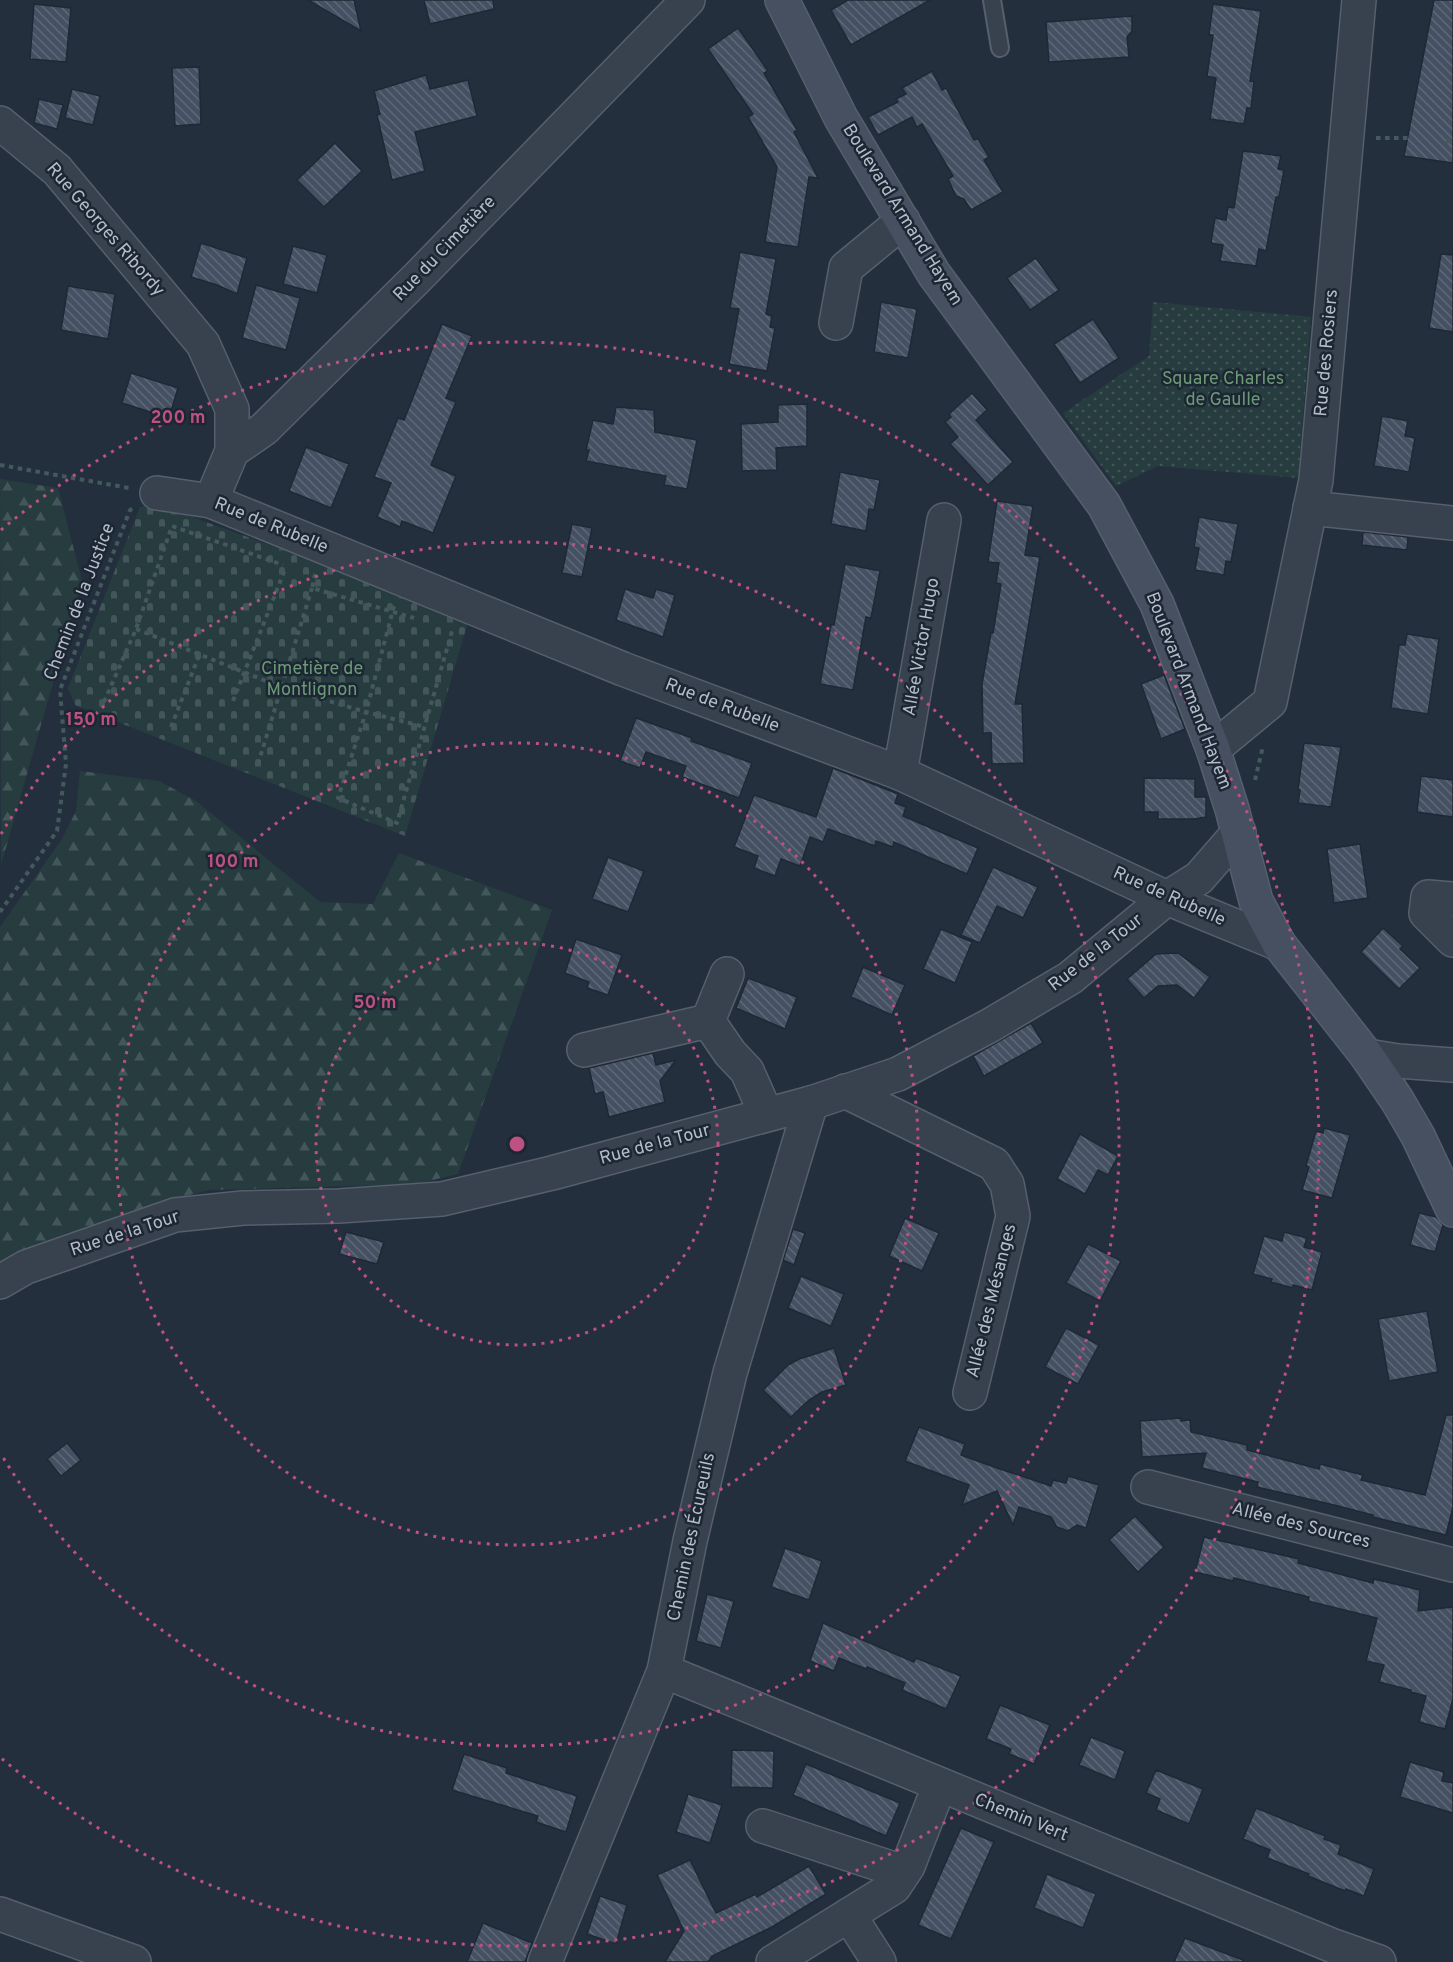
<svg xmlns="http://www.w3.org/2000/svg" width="1453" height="1962" font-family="Overpass,sans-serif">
  <defs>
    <pattern id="forest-firs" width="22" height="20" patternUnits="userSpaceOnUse" patternTransform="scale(1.5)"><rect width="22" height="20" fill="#263c3f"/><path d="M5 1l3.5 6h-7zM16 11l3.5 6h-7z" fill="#435659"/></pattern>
    <pattern id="cemetery-stones" width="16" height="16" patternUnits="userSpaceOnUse" patternTransform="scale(1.5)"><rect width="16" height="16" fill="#263c3f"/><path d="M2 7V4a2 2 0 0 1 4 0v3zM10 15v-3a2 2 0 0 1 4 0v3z" fill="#435659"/></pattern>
    <pattern id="park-dots" width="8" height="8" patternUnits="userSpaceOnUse" patternTransform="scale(1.5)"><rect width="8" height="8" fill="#263c3f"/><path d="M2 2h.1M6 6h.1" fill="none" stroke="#435659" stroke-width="1.8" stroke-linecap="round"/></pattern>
    <pattern id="building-back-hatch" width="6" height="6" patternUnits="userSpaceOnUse" patternTransform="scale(1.5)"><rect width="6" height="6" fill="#455162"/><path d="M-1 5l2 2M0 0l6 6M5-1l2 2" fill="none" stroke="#5d6877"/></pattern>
  </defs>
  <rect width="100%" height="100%" fill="#242f3e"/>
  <g fill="url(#forest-firs)">
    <polygon points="0,479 58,488 82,581 1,865"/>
    <polygon points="80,771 159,781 196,801 320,902 373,904 399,853 552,910 458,1174 415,1184 209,1190 161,1202 17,1256 0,1267 0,927 62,839 76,811"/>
  </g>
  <polygon fill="url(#cemetery-stones)" points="153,503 339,570 468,622 405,836 75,705 68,688 140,507"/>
  <polygon fill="url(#park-dots)" points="1153,302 1311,317 1298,478 1158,466 1116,486 1063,413 1149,356"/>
  <g fill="url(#building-back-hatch)" stroke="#1f2835" stroke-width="1.5">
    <polygon points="308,0 354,0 361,31"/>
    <polygon points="424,0 493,0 494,9 430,24"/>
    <polygon points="848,0 930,0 851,45 831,10"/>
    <polygon points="1434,0 1453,0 1453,163 1404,156"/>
    <polygon points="34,4 71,8 66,62 30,59"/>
    <polygon points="1213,4 1261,11 1250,81 1254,82 1251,108 1247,108 1244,124 1210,119 1216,78 1207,76 1213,35 1209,35"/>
    <polygon points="1132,16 1132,31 1127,37 1129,57 1049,62 1046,22"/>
    <polygon points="738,28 768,71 764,73 797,130 794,132 818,178 809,177 798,247 765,242 777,167 748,117 753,114 708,49"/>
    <polygon points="199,67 201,124 175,126 172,68"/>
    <polygon points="932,71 942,90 946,88 974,140 978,139 989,157 984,160 1003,192 971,210 964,199 956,196 948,179 953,176 922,124 917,127 912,117 878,135 868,117 898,102 896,99 906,94 902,88"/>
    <polygon points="426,75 430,89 468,80 477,116 415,132 425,171 392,180 377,115 380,114 374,91"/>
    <polygon points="72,89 100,96 93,125 65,118"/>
    <polygon points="39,99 63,105 57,129 34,123"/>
    <polygon points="335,143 362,171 324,207 297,180"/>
    <polygon points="1243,151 1281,156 1278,169 1284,170 1279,197 1276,197 1266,251 1259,249 1256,266 1220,261 1223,245 1211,243 1215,218 1226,220 1228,207 1234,208"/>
    <polygon points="201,243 247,258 237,294 217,285 191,277"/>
    <polygon points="293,246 327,255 317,293 283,284"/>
    <polygon points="740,252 776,259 766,314 772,316 770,327 775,328 767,371 729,364 739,309 730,308"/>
    <polygon points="1441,254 1453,255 1453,332 1429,328"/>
    <polygon points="1036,258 1059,290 1030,310 1007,278"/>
    <polygon points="256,285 300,298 286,350 242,338"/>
    <polygon points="68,286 115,294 108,339 61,330"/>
    <polygon points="881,302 917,309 908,358 874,352"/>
    <polygon points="1093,319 1119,358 1080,383 1054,344"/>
    <polygon points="442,324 472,336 446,398 456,402 431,465 456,476 433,533 402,521 400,527 377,517 391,483 374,477 398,418 404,420"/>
    <polygon points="131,373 178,388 169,418 122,403"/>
    <polygon points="972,393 987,410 976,420 1013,462 988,485 950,444 958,437 945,422 951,417 949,414"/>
    <polygon points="807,404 807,446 776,448 777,470 742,471 741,424 778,422 778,405"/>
    <polygon points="616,407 654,410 655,432 697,440 687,489 664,485 666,476 586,461 589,450 586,450 593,420 613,424"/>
    <polygon points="1382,416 1408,421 1405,436 1415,438 1409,472 1374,466"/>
    <polygon points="306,447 349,464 331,508 289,491"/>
    <polygon points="840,472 880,480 874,510 869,509 866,531 831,524"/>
    <polygon points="997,501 1033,506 1025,555 1040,557 1015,704 1022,704 1024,763 992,764 991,733 983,733 982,684 991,633 993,633 1001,584 996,583 999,563 988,562"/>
    <polygon points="1199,517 1238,524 1231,562 1226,561 1224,575 1195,570 1199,548 1194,547"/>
    <polygon points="572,524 592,528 582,577 562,573"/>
    <polygon points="1363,532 1408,537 1407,550 1362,545"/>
    <polygon points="845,564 880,571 871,618 866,617 853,690 820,684 831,625 834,625"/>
    <polygon points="625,589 653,598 656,589 675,595 663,637 616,620"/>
    <polygon points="1407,634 1439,639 1428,714 1391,708 1399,645 1405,645"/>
    <polygon points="1164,675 1185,729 1161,739 1141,684"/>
    <polygon points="636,718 692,738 691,741 752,763 739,798 682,777 686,766 646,752 640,768 620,761"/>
    <polygon points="1304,743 1341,747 1331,807 1298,803 1300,790 1298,790"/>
    <polygon points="833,768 898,794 895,803 906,807 903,816 978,848 967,874 894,842 893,847 876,841 875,846 828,829 823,842 810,837 800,866 781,859 775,876 754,868 758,856 734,847 754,795 816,817"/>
    <polygon points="1421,776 1453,780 1453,817 1417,812"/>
    <polygon points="1144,778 1195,779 1195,797 1206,797 1206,817 1194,819 1158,819 1158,812 1144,812"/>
    <polygon points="1360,844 1368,898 1334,903 1327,849"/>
    <polygon points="608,857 644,871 628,912 592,899"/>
    <polygon points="993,867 1038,887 1023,918 997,906 980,943 961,935"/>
    <polygon points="1383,928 1403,946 1400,949 1420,968 1399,989 1361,952"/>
    <polygon points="941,929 972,942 955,983 923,969"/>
    <polygon points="576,939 622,955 608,995 587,988 589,982 565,973"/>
    <polygon points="1178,953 1210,977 1194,998 1177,985 1158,986 1144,998 1127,979 1156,954"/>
    <polygon points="863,967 905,985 892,1015 851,997"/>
    <polygon points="748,978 797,997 785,1029 736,1008"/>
    <polygon points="1031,1023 1043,1043 984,1076 973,1056"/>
    <polygon points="653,1053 656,1065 676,1060 660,1081 665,1102 609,1117 603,1092 595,1094 589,1068"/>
    <polygon points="1324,1128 1350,1135 1332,1198 1302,1190 1309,1167 1306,1166 1316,1131 1323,1133"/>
    <polygon points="1080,1134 1118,1156 1108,1175 1098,1170 1085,1194 1057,1179"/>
    <polygon points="1419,1213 1436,1217 1443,1225 1435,1252 1410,1245"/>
    <polygon points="905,1218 939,1233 922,1271 889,1256"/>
    <polygon points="793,1229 805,1233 794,1265 783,1260"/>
    <polygon points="346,1232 384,1242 377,1264 339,1254"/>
    <polygon points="1284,1232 1307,1238 1304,1247 1322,1252 1312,1290 1293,1285 1293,1288 1271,1282 1272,1279 1253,1274 1264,1236 1282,1241"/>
    <polygon points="1088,1244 1121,1261 1100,1301 1066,1283"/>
    <polygon points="801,1276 844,1294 831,1326 788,1308"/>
    <polygon points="1427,1311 1438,1372 1389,1381 1378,1319"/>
    <polygon points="1066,1328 1099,1345 1078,1384 1045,1367"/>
    <polygon points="834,1348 846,1385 822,1392 809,1400 791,1417 763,1390 788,1365 799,1359"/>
    <polygon points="1446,1415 1453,1415 1453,1507 1446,1535 1373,1517 1373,1515 1334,1505 1257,1487 1258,1482 1202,1468 1206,1453 1142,1457 1140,1421 1181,1418 1181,1421 1190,1420 1191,1432 1247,1445 1247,1450 1319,1469 1320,1464 1363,1475 1361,1480 1425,1495"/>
    <polygon points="919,1427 965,1444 961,1455 997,1468 1051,1486 1053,1480 1066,1483 1068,1476 1099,1485 1086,1528 1077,1525 1068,1531 1057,1527 1051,1517 1019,1507 1013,1525 997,1491 962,1505 969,1485 905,1461"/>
    <polygon points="67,1443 81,1460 61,1476 47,1459"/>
    <polygon points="1135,1516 1164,1547 1138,1572 1109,1540"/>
    <polygon points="1204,1537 1299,1559 1298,1563 1373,1583 1374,1579 1420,1590 1418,1611 1453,1607 1453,1699 1445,1729 1419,1722 1426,1696 1411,1692 1411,1690 1379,1682 1384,1665 1366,1661 1377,1618 1308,1601 1309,1597 1234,1578 1233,1581 1195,1572"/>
    <polygon points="785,1548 822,1561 809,1600 771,1587"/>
    <polygon points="707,1594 734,1601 721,1648 696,1641"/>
    <polygon points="823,1623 914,1662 916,1658 961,1676 946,1709 902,1690 905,1683 867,1667 866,1669 839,1658 834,1671 810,1661"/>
    <polygon points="1000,1705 1050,1725 1034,1764 1009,1754 1011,1749 986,1739"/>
    <polygon points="1091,1737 1125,1751 1115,1780 1079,1765"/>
    <polygon points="732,1750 774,1751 773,1788 731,1787"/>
    <polygon points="464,1754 507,1768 506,1773 577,1796 566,1832 536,1822 538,1816 452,1790"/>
    <polygon points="1410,1762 1444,1772 1442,1781 1453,1783 1453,1813 1400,1797"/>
    <polygon points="806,1764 900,1803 886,1836 793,1795"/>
    <polygon points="1156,1770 1203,1789 1189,1824 1156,1810 1160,1799 1146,1793"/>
    <polygon points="688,1794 722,1805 710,1843 676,1832"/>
    <polygon points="1256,1808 1325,1836 1324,1839 1341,1845 1338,1854 1374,1869 1364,1896 1346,1889 1345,1891 1308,1876 1309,1874 1267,1858 1270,1850 1243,1839"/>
    <polygon points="961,1828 994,1842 951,1939 918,1925"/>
    <polygon points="690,1860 716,1913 756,1894 757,1897 809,1866 826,1894 772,1927 712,1956 708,1962 665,1962 684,1931 657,1875"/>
    <polygon points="1047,1874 1096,1894 1083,1928 1034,1908"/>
    <polygon points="600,1896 627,1905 616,1944 587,1934"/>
    <polygon points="483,1923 532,1943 525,1962 467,1962"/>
    <polygon points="1185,1938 1243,1960 1243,1962 1174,1962"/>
  </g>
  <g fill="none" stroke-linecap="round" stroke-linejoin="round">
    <g stroke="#565f6c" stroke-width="20">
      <polyline id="service" points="992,0 1000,48"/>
    </g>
    <g stroke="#565f6c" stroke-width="36">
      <g id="minor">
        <polyline points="0,123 57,170 203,344 232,409 232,451"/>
        <polyline points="836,323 846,268 903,221"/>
        <polyline points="157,493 211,501 623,669 900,773 1167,898 1279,944"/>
        <polyline points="211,501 232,451 264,429 416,279 688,0"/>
        <polyline points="1310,508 1453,523"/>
        <polyline points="1213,749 1270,702 1316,480 1359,0"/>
        <polyline points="900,773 944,520"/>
        <polyline points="1453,899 1428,897 1426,913 1453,940"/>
        <polyline points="727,974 708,1021 730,1053 747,1071 766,1114"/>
        <polyline points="584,1050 708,1021"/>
        <polyline points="1367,1056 1398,1061 1453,1065"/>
        <polyline points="845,1091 994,1164 1007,1184 1013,1216 970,1393"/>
        <polyline points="0,1282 26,1267 175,1215 243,1208 339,1206 442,1199 552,1173 811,1103 898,1074 989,1026 1070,978 1167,898 1199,878 1239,832"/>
        <polyline points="1148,1487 1453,1565"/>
        <polyline points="664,1671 1331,1945 1379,1962"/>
        <polyline points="763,1826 903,1872"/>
        <polyline points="849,1915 879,1962"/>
        <polyline points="545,1962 664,1671 690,1541 730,1373 811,1103"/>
        <polyline points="773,1962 894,1887 908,1866 933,1802"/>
      </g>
    </g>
    <g stroke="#565f6c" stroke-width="36">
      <polyline id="tertiary" points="0,1914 134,1962"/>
    </g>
    <g stroke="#565f6c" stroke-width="36">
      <polyline id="secondary" points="782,0 841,118 934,274 1104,505 1157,604 1213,749 1232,809 1256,901 1279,944 1367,1056 1397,1100 1418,1136 1453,1210"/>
    </g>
    <g stroke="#44595c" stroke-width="4" stroke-dasharray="4.5 4.5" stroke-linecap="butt">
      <polyline points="1376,138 1408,138"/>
      <polyline points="1446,141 1453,142"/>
      <polyline points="0,465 129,488"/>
      <polyline points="313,575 315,576 312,588 414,618"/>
      <polyline points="394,606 366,712 338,798 397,823 452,631"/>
      <polyline points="136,629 281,687 366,712 425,727"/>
      <polyline points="233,701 286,567"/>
      <polyline points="104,702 136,629 172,526 283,565"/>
      <polyline points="171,727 200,653"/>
      <polyline points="258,764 312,588"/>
      <polyline points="1255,780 1263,746"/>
      <polyline points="0,912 57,831 66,764 60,690 130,510 134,508"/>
    </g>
    <use href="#service" stroke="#38414e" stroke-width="16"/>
    <use href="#minor" stroke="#38414e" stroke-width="33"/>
    <use href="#tertiary" stroke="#38414e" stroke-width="33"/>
    <use href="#secondary" stroke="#465061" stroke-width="33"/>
  </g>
  <g fill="none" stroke="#bd5182" stroke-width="3" stroke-dasharray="3 6">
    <circle cx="517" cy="1144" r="201"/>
    <circle cx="517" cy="1144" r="401"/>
    <path d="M1 834A602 602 0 1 1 1 1454"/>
    <path d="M1 530A802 802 0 1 1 1 1758"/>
  </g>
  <g text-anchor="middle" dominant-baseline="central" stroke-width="5" stroke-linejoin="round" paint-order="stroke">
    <g font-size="18" fill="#b4bcc9" stroke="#1d2633">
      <text transform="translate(902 215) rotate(58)">Boulevard Armand Hayem</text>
      <text transform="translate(105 230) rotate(49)">Rue Georges Ribordy</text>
      <text transform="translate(445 249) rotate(-46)">Rue du Cimetière</text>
      <text transform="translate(1327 353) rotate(-85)">Rue des Rosiers</text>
      <text transform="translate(271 526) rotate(22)">Rue de Rubelle</text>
      <text transform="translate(80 602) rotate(-69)">Chemin de la Justice</text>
      <text transform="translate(922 647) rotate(-80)">Allée Victor Hugo</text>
      <text transform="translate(1188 691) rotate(69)">Boulevard Armand Hayem</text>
      <text transform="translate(722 706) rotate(21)">Rue de Rubelle</text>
      <text transform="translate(1169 897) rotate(24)">Rue de Rubelle</text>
      <text transform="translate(1096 953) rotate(-38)">Rue de la Tour</text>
      <text transform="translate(655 1145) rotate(-15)">Rue de la Tour</text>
      <text transform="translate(125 1234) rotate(-18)">Rue de la Tour</text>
      <text transform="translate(992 1301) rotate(-76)">Allée des Mésanges</text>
      <text transform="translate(1301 1526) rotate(14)">Allée des Sources</text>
      <text transform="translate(692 1537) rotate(-78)">Chemin des Écureuils</text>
      <text transform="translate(1021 1818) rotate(22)">Chemin Vert</text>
    </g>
    <g font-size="18" fill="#6b9a76" stroke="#1d2633">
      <text x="1223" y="379">Square Charles<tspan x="1223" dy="21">de Gaulle</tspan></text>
      <text x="312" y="669">Cimetière de<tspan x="312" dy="21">Montlignon</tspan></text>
    </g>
  </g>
  <circle cx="517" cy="1144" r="9" fill="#bd5182" stroke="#1d2633" stroke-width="3"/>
  <g font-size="18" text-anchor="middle" font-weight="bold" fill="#bd5182" stroke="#1d2633" stroke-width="5" stroke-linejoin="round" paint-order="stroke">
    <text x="178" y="423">200 m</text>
    <text x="91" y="725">150 m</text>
    <text x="233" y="867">100 m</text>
    <text x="375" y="1008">50 m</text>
  </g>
</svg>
